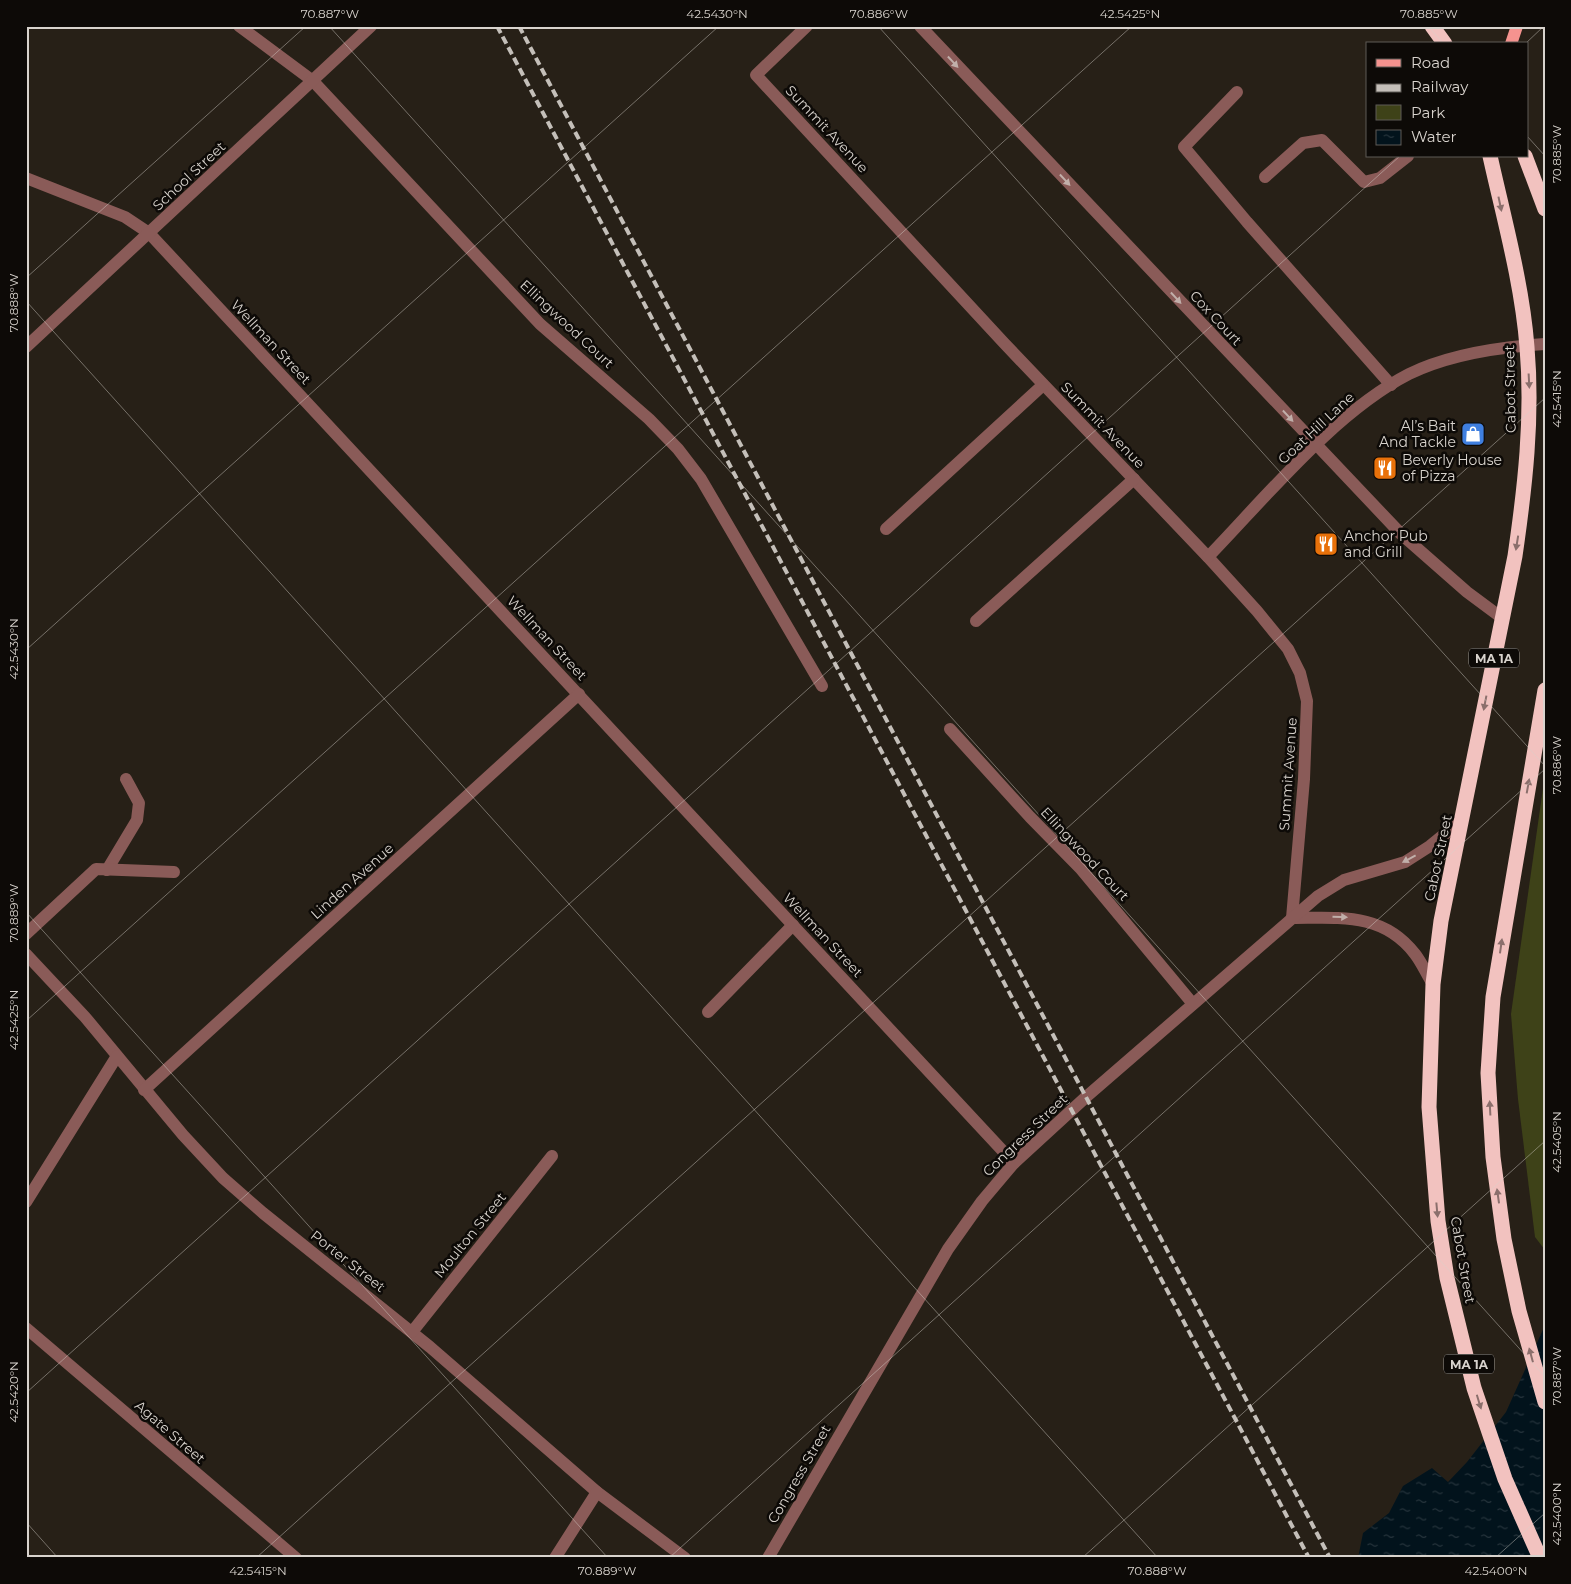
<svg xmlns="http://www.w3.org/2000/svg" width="1571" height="1584" font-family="Montserrat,sans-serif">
  <defs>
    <pattern id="water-ripples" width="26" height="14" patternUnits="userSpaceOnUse" patternTransform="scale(1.25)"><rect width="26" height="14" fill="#02131c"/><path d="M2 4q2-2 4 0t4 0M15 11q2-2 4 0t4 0" fill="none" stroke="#26343c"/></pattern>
  </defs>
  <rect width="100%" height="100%" fill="#272017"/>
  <polygon fill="#3e4218" points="1545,774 1545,1250 1535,1237 1518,1099 1511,1014"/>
  <polygon fill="url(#water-ripples)" points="1545,1325 1545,1558 1358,1558 1363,1533 1389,1513 1403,1486 1432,1468 1448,1482 1467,1462 1506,1412"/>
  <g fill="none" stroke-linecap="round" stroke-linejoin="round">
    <g stroke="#8a5b58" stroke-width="12">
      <polyline points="239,26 313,81 540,324 649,419 678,449 701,479 822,686"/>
      <polyline points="807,26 756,75 1004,343 1208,557 1257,611 1288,649 1300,673 1307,701 1304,779 1292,918"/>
      <polyline points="920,26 1401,534 1467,592 1502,618"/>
      <polyline points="1237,92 1184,147 1247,222 1391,385"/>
      <polyline points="1265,177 1303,143 1322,140 1364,182 1380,178 1408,156"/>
      <polyline points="26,178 125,217 149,233 1014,1163"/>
      <polyline points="26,347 371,26"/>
      <polyline points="886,529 1043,385"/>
      <path d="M1208,557c58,-60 127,-145 201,-183 41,-20 90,-27 136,-30"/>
      <polyline points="976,621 1134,479"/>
      <polyline points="950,729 1030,817 1080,868 1193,1004"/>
      <polyline points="107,870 137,820 139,803 126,779"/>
      <path d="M1292,918c47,0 91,-6 123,36 7,9 12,21 18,30"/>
      <polyline points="26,934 96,869 174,872"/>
      <polyline points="26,954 85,1017 183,1135 223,1178 263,1213 430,1347 597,1492 685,1558"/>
      <polyline points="708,1012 793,925"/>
      <polyline points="144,1090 579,694"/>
      <polyline points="26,1202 117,1056"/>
      <polyline points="26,1328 296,1558"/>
      <polyline points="412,1332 552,1156"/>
      <polyline points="555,1558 597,1492"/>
      <polyline points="768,1558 948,1249 982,1201 1014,1163 1086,1097 1318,896 1344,880 1405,862 1430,846 1462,820"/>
    </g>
    <polyline stroke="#f5938f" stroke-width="12" points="1511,44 1517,26"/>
    <g stroke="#f2c2bf" stroke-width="15">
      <polyline points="1432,26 1445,44"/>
      <path d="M1490,156c14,63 32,127 37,191 6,71 -2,140 -12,209l-74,365 -8,63 -4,123 9,114 9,57 27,110 31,91 35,79"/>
      <polyline points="1525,156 1545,209"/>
      <polyline points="1545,690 1493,997 1488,1073 1493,1157 1504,1239 1519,1311 1545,1402"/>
    </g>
    <g stroke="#c4bfb9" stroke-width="4" stroke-dasharray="8 4" stroke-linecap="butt">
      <polyline points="497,26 1309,1558"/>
      <polyline points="519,26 1330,1558"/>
    </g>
  </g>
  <defs><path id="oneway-solid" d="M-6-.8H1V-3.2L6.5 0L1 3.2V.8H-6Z" transform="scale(1.25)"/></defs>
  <g fill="#c1afaa">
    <use href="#oneway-solid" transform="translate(953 62) rotate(47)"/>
    <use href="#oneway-solid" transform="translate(1065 180) rotate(47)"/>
    <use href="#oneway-solid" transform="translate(1176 298) rotate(47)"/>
    <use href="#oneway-solid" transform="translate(1288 416) rotate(47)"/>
    <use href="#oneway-solid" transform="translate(1409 859) rotate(152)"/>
    <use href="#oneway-solid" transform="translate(1340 917) rotate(1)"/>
  </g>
  <g fill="#8b6f6c">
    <use href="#oneway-solid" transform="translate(1500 204) rotate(78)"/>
    <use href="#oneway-solid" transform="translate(1529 381) rotate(87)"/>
    <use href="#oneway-solid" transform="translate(1517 543) rotate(99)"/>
    <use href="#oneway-solid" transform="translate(1485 703) rotate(101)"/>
    <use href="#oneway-solid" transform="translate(1528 786) rotate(-80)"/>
    <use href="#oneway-solid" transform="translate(1501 946) rotate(-82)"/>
    <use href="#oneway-solid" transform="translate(1490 1108) rotate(-93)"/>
    <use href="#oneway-solid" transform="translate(1498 1196) rotate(-98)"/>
    <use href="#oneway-solid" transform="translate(1437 1210) rotate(85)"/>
    <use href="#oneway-solid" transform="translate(1531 1355) rotate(-105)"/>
    <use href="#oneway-solid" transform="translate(1479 1402) rotate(73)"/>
  </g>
  <path fill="none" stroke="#d8d3cd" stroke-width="1" stroke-opacity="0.45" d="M329,26l1216,1351M878,26l667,740M1428,26l16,18M1525,44l19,-18M1527,136l18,20M26,278l280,-252M26,301l1132,1257M26,650l693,-624M26,912l582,646M26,1021l1106,-995M26,1393l1374,-1237M26,1522l32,36M256,1558l1289,-1160M669,1558l876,-789M1082,1558l463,-417M1495,1558l50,-45"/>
  <defs>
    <g id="shop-square" transform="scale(1.25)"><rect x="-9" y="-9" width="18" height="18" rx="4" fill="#3f7fe0" stroke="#0d0a07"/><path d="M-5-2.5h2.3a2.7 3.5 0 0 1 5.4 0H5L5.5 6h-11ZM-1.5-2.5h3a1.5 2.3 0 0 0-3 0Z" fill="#fff"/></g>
    <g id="restaurant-square" transform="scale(1.25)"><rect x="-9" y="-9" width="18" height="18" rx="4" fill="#e8710a" stroke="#0d0a07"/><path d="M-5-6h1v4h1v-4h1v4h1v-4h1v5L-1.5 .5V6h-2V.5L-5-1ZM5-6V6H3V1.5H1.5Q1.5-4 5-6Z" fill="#fff"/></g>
  </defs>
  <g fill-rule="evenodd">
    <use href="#shop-square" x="1473" y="434"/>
    <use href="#restaurant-square" x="1385" y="468"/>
    <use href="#restaurant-square" x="1326" y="544"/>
  </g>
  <g text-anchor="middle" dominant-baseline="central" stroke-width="5" stroke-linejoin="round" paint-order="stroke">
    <g fill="#0d0a07" stroke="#9b9792" stroke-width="1">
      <rect x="1469" y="648.5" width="50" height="19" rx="4"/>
      <rect x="1444" y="1354.5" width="50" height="19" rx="4"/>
    </g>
    <g font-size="12" font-weight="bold" fill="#d8d3cd">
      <text x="1494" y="658">MA 1A</text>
      <text x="1469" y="1364">MA 1A</text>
    </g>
    <g font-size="14" fill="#d8d3cd" stroke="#0d0a07">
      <text transform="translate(827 129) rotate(47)">Summit Avenue</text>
      <text transform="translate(189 176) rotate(-43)">School Street</text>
      <text transform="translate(1216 318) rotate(47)">Cox Court</text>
      <text transform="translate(567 324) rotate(43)">Ellingwood Court</text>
      <text transform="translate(271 342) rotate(47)">Wellman Street</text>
      <text transform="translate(1510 389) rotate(-91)">Cabot Street</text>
      <text transform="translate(1103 425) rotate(46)">Summit Avenue</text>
      <text transform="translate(1316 428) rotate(-43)">Goat Hill Lane</text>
      <text transform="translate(547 638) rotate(47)">Wellman Street</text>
      <text transform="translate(1288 774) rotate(-86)">Summit Avenue</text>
      <text transform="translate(1085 854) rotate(47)">Ellingwood Court</text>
      <text transform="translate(1438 858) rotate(-78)">Cabot Street</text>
      <text transform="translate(352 881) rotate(-42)">Linden Avenue</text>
      <text transform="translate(823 935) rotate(47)">Wellman Street</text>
      <text transform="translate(1025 1135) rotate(-44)">Congress Street</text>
      <text transform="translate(470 1235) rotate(-51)">Moulton Street</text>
      <text transform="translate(1463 1260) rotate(80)">Cabot Street</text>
      <text transform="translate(348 1261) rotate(38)">Porter Street</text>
      <text transform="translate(170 1432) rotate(41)">Agate Street</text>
      <text transform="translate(799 1474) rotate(-60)">Congress Street</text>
    </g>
    <g font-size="14" fill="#d8d3cd" stroke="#0d0a07" text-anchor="start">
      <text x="1456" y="426" text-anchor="end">Al’s Bait<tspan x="1456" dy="16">And Tackle</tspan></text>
      <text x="1402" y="460">Beverly House<tspan x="1402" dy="16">of Pizza</tspan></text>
      <text x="1344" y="536">Anchor Pub<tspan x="1344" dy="16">and Grill</tspan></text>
    </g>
  </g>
  <rect width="1571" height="1584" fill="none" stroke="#0d0a07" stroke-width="55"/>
  <rect x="1366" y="42" width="162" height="115" fill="#0d0a07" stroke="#5e5a56"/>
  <rect x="1376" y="59" width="25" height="8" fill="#f5938f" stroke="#5e5a56"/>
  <text x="1411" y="68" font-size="15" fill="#d8d3cd">Road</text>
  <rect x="1376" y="84" width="25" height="8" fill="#c4bfb9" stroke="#5e5a56"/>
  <text x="1411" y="92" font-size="15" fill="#d8d3cd">Railway</text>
  <rect x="1376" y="105" width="25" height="15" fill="#3e4218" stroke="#5e5a56"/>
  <text x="1411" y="118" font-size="15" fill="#d8d3cd">Park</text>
  <rect x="1376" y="130" width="25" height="15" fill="url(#water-ripples)" stroke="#5e5a56"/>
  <text x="1411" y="142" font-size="15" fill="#d8d3cd">Water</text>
  <rect x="28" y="28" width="1516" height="1528" fill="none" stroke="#d8d3cd" stroke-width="2"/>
  <g font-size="12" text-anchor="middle" fill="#d8d3cd">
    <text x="330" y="18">70.887°W</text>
    <text x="717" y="18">42.5430°N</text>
    <text x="879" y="18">70.886°W</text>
    <text x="1130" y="18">42.5425°N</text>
    <text x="1429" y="18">70.885°W</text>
    <text transform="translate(1557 154) rotate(-90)" y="4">70.885°W</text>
    <text transform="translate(14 303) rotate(-90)" y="4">70.888°W</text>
    <text transform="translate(1557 399) rotate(-90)" y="4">42.5415°N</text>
    <text transform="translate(14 649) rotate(-90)" y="4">42.5430°N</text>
    <text transform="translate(1557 765) rotate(-90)" y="4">70.886°W</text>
    <text transform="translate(14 913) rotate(-90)" y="4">70.889°W</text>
    <text transform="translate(14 1020) rotate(-90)" y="4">42.5425°N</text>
    <text transform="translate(1557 1142) rotate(-90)" y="4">42.5405°N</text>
    <text transform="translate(1557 1376) rotate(-90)" y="4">70.887°W</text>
    <text transform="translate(14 1392) rotate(-90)" y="4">42.5420°N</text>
    <text transform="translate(1557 1514) rotate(-90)" y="4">42.5400°N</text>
    <text x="258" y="1575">42.5415°N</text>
    <text x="607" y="1575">70.889°W</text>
    <text x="1157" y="1575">70.888°W</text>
    <text x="1496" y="1575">42.5400°N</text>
  </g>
</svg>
